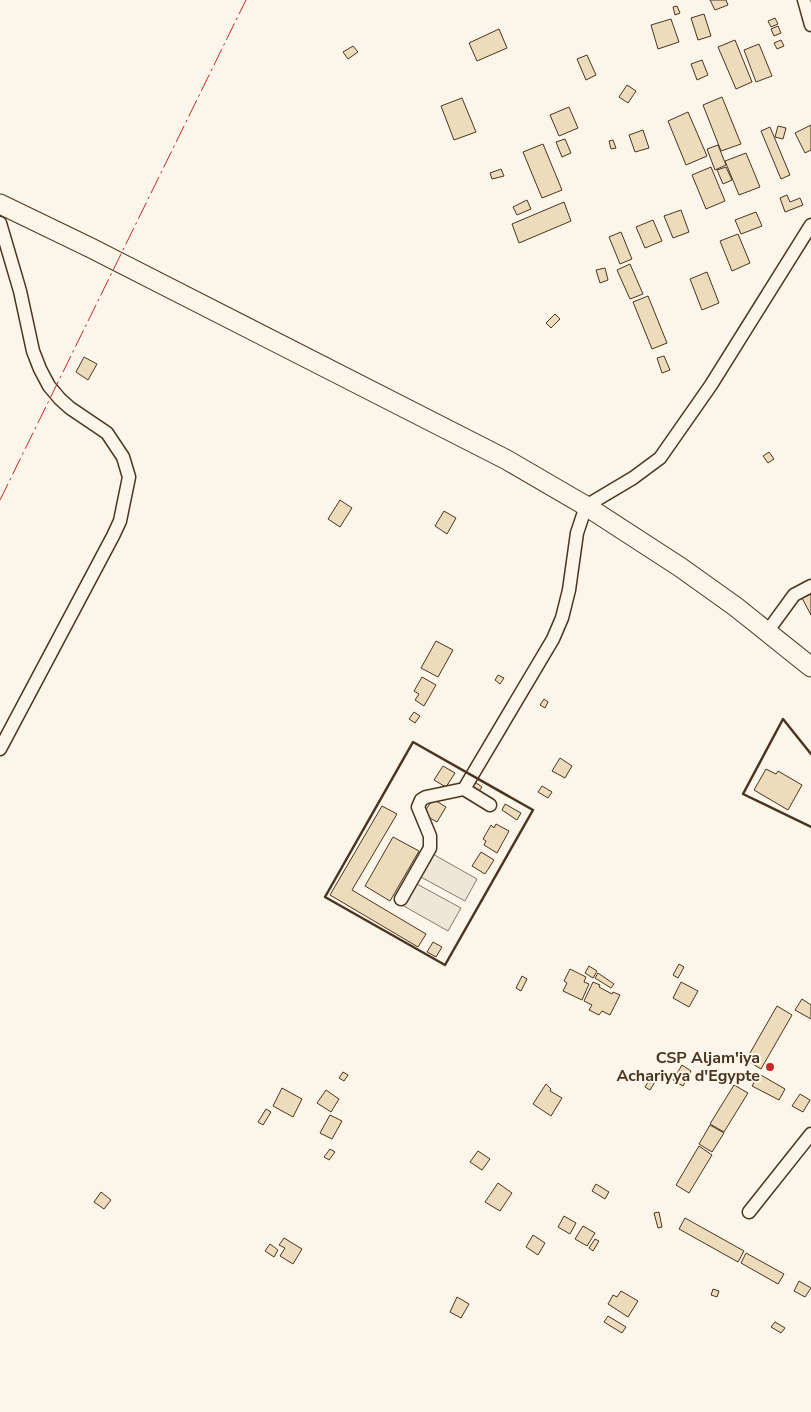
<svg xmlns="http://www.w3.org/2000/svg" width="811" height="1412" font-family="'Nunito Sans',sans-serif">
  <rect width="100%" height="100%" fill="#fbf6e9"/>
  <g fill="#ede6d9" stroke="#887966">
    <polygon points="431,853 477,879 465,901 419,876"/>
    <polygon points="415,883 461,908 448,931 402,905"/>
  </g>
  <g fill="#ecdcbc" stroke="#4a3520">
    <polygon points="710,0 726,0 728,5 715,10"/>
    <polygon points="677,6 680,13 675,15 673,7"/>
    <polygon points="704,14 711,36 698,40 691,18"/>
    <polygon points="775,18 778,24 771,27 768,21"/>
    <polygon points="671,19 679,42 658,49 651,25"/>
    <polygon points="778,26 781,33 774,36 771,29"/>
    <polygon points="499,29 507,48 477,61 469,43"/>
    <polygon points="735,40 752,82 736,89 718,47"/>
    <polygon points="781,40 784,46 777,49 774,43"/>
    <polygon points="759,44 772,76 756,82 744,50"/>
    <polygon points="353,46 358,52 348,59 343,52"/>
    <polygon points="587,55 596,75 586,80 577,59"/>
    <polygon points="702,60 708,75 697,80 691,64"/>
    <polygon points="627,85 636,91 628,103 619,97"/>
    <polygon points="722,97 741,144 721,151 703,105"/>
    <polygon points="462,98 476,132 454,140 441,106"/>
    <polygon points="569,107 578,128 559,136 550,115"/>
    <polygon points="688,112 707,156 686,165 668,121"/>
    <polygon points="811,125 811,150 805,153 795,133"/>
    <polygon points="778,126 786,128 783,139 775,137"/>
    <polygon points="770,127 790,175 781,179 761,131"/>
    <polygon points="643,130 649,148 635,152 629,135"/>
    <polygon points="565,139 571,153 562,157 556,142"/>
    <polygon points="613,140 616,148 611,149 609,141"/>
    <polygon points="543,144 562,190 542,198 523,152"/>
    <polygon points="718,145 726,165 715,170 707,149"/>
    <polygon points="746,153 760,187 739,195 725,161"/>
    <polygon points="711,167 725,201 706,209 692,175"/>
    <polygon points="726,167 732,180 723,184 717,170"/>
    <polygon points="501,169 504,176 492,179 490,173"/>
    <polygon points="787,195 790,202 800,198 803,205 785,212 780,198"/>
    <polygon points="527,200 531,209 517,215 513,207"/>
    <polygon points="564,202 571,221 519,243 512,224"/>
    <polygon points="681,210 689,232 673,238 664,216"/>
    <polygon points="756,212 762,226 741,234 735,220"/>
    <polygon points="653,220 662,241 645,248 636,227"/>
    <polygon points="621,232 632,259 620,264 609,237"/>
    <polygon points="738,234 750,263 732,271 720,241"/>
    <polygon points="630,264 643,294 630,299 617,270"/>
    <polygon points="605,268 608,280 600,283 596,270"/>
    <polygon points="707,272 719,303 702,310 690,279"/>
    <polygon points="648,296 667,343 652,349 633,302"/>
    <polygon points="555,314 560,319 551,328 546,323"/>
    <polygon points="664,356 670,370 662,373 657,358"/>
    <polygon points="84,357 97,364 88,380 76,372"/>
    <polygon points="769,452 774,459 768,463 763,456"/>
    <polygon points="340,500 352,508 340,527 328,519"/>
    <polygon points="444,511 456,518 447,534 435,526"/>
    <polygon points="811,594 811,615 802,598"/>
    <polygon points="436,641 453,650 438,677 421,668"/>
    <polygon points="498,675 504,678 500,684 495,680"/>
    <polygon points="422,677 436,685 424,706 415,700 419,694 414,691"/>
    <polygon points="544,699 548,702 545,708 540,705"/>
    <polygon points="414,712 420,716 415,723 409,719"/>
    <polygon points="560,758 572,766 565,778 552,771"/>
    <polygon points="443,766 455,773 446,787 434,780"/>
    <polygon points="766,769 776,774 778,771 802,785 788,810 754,790"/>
    <polygon points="472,780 482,787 479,791 469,784"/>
    <polygon points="542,786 552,792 548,798 538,792"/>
    <polygon points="433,799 446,807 437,822 423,814"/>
    <polygon points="505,804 521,813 517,820 502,810"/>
    <polygon points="382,806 397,814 352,890 426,934 418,947 330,895"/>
    <polygon points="496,824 509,831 497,853 484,845 486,841 483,839 491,825 494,828"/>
    <polygon points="393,837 419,851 390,901 365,886"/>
    <polygon points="481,852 494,860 485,874 472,866"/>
    <polygon points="433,942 442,947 436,957 427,952"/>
    <polygon points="679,964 684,967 678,978 673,975"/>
    <polygon points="589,966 597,971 593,978 585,973"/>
    <polygon points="570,969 586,977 584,982 589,984 582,1000 563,991 567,983 564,981"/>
    <polygon points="598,973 614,984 611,988 595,978"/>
    <polygon points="522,976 527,979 521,991 516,988"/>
    <polygon points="593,982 600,985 599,987 612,994 613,992 620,995 610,1015 602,1011 599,1015 589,1010 592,1005 584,1001"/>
    <polygon points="681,982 698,991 689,1007 673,998"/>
    <polygon points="802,999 811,1005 811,1019 795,1010"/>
    <polygon points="777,1006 792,1015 761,1069 746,1060"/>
    <polygon points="682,1065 691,1071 683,1086 673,1080"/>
    <polygon points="343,1072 348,1075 344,1081 339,1078"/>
    <polygon points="759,1074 785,1089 779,1100 752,1086"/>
    <polygon points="650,1079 655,1082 650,1090 645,1087"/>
    <polygon points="546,1084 551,1089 550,1091 562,1098 551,1116 533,1104"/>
    <polygon points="734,1085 748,1093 724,1132 710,1124"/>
    <polygon points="282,1088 302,1099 293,1117 273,1106"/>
    <polygon points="326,1090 339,1099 331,1112 317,1103"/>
    <polygon points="800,1094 810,1100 803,1112 792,1106"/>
    <polygon points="266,1109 271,1112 263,1125 258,1122"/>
    <polygon points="330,1115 342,1121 332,1139 320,1133"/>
    <polygon points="710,1125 724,1133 712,1152 699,1144"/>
    <polygon points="699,1146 712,1155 689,1193 676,1185"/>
    <polygon points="330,1149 335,1152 329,1160 324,1157"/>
    <polygon points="478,1151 490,1159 482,1170 470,1162"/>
    <polygon points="498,1183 512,1193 500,1211 485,1202"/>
    <polygon points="596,1184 609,1192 605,1199 592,1191"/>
    <polygon points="101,1192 111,1200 104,1209 94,1202"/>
    <polygon points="659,1212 662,1227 658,1228 654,1213"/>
    <polygon points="564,1216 576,1223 570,1234 558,1227"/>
    <polygon points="685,1218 744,1251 738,1262 679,1229"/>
    <polygon points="583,1226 595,1233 587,1246 575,1239"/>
    <polygon points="533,1235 545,1243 538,1255 526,1247"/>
    <polygon points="284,1238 302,1249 293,1264 280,1256 285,1248 279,1245"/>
    <polygon points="595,1239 599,1241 593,1251 589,1248"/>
    <polygon points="270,1244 278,1250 274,1257 265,1251"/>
    <polygon points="746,1253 784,1274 778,1284 741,1263"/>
    <polygon points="799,1281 811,1288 805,1297 794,1291"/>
    <polygon points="713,1289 719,1291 717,1297 711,1295"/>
    <polygon points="621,1291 638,1301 628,1317 608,1304 613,1295 617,1297"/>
    <polygon points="457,1297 469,1304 461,1318 450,1312"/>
    <polygon points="608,1316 626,1327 622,1333 604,1322"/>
    <polygon points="775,1322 785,1328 781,1333 771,1327"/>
  </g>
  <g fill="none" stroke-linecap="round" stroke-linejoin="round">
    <g stroke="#4a3520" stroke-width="15">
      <g id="minor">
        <polyline points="804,0 811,25"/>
        <polyline points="0,223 20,291 33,351 40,369 49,386 60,399 70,408 107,433 123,457 129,477 120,521 113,536 0,749"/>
        <polyline points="767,632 794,595 811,586"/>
        <polyline points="464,789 490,805"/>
        <polyline points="401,899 430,848 430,836 418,807 421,800 426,797 464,789 553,639 562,618 569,590 577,533 586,506 633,478 660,458 711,385 811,225"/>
        <polyline points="749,1212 811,1134"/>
      </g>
    </g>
    <g stroke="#4a3520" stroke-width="21">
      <polyline id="highway" points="0,204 91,248 507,460 586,506 680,567 736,607 811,667"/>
    </g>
    <use href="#minor" stroke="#fbf6e9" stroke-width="12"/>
    <use href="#highway" stroke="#fbf6e9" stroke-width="19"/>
    <g stroke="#4a3520" stroke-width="2.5">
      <polygon points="413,742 533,810 445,965 325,897"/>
      <polyline points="811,754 783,719 743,794 811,827"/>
    </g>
    <polyline stroke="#c62828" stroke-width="1" stroke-dasharray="18 4 2.5 4" stroke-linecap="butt" points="0,500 246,0"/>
  </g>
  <circle fill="#c62828" stroke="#fbf6e9" stroke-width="2" cx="770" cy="1067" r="5"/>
  <g text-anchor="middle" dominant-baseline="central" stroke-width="4" stroke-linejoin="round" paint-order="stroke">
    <g font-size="16" font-weight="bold" fill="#4a3520" stroke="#fbf6e9" text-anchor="end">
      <text x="760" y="1058">CSP Aljam'iya<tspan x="760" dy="18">Achariyya d'Egypte</tspan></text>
    </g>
  </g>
</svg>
